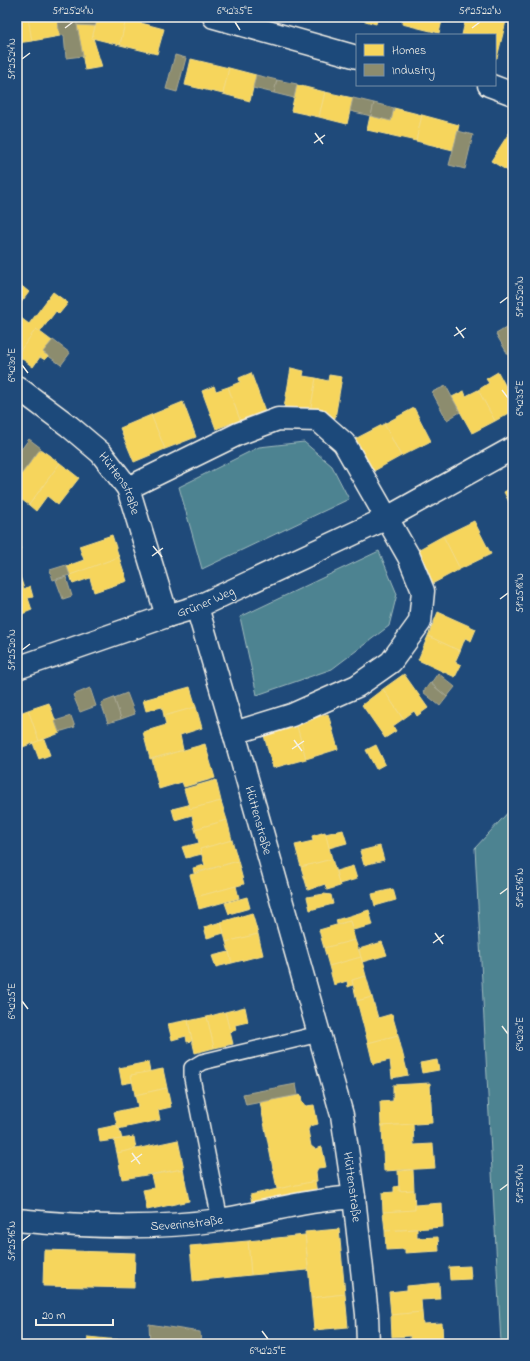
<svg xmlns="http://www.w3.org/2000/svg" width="530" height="1361" font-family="'Indie Flower',sans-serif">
  <rect width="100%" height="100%" fill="#1f4a7a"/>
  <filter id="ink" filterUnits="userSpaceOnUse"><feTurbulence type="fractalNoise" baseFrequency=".025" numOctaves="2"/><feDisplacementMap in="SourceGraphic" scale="8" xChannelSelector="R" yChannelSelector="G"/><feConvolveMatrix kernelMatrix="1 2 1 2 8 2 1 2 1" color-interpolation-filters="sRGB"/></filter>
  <g filter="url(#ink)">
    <g fill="#4d8391" stroke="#a0babc">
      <polygon points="304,442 332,466 349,499 202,569 179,487 259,447"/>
      <polygon points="379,551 397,594 389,626 332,669 257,695 240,617"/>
      <polygon points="513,807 513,1344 501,1343 475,848"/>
    </g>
    <g fill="#f6d55c" stroke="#f5dd86">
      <polygon points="17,17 28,17 32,41 17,43"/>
      <polygon points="28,17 57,17 60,36 32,41"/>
      <polygon points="98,17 116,17 126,19 120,45 92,38"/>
      <polygon points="351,17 378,17 376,24"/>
      <polygon points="403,17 443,17 439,33 402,24"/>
      <polygon points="466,17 507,17 497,58 495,58 495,35 462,35"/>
      <polygon points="126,19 164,29 157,54 120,45"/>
      <polygon points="77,25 95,26 92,38 93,38 102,67 85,70"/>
      <polygon points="191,59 229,68 223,94 185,85"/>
      <polygon points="229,68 256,75 250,101 223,94"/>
      <polygon points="297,85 325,92 319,117 291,111"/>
      <polygon points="325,92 353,98 347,124 319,117"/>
      <polygon points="394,108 422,115 416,141 367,130 370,116 391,121"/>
      <polygon points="422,115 459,125 453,150 416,141"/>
      <polygon points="511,130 513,131 513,174 491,161"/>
      <polygon points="18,283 29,292 17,308 17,284"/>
      <polygon points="53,292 68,303 59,314 56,311 40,332 36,329 17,355 17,324 21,318 29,324"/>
      <polygon points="17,315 21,318 17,324"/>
      <polygon points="36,329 52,341 43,352 48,356 45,360 40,357 33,367 17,355"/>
      <polygon points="291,368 304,371 303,376 316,378 310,413 284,408"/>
      <polygon points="498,372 513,400 513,411 495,421 478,390 489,383 486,379"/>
      <polygon points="251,373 265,411 240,420 228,387 240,382 239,378"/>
      <polygon points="329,375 342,377 335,418 310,413 316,378 328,381"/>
      <polygon points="214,386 216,391 228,387 240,420 216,429 202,391"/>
      <polygon points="478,390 495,421 472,433 452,397 464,391 466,396"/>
      <polygon points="183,402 196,437 165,449 151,415"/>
      <polygon points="414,408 431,441 401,456 384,424"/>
      <polygon points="151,415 165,449 134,462 120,428"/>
      <polygon points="384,424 401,456 372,472 355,439"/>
      <polygon points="40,449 60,463 29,505 22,500 18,505 17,480"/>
      <polygon points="60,463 79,478 58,505 47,496 36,511 29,505"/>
      <polygon points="513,487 513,510 504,492"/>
      <polygon points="474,521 491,554 460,569 443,536"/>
      <polygon points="112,535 119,557 70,575 67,566 84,560 79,546"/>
      <polygon points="443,536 460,569 430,585 414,552"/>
      <polygon points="119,557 127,581 94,592 90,578 73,584 70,575"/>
      <polygon points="19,573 24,589 30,586 33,597 28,598 32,610 17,616 17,574"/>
      <polygon points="438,612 476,629 471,641 465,638 460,651 428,636"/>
      <polygon points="428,636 460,651 455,662 461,665 455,677 418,660"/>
      <polygon points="404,674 428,708 417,716 414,711 403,719 383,689"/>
      <polygon points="190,687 196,707 164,716 162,707 146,711 143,700"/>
      <polygon points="383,689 403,719 393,726 396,731 385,738 362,705"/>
      <polygon points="49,703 60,733 39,741 28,710"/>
      <polygon points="196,707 202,728 180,735 183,750 150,759 143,732 166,725 164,716"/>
      <polygon points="28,710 39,741 20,748 17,740 17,714"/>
      <polygon points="328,714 338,749 306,759 296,723"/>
      <polygon points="296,723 306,759 273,768 263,732"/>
      <polygon points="44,739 50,755 39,759 33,743"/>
      <polygon points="205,744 215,778 184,787 182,782 159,789 152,759"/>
      <polygon points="376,745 385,764 376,769 366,750"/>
      <polygon points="216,780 221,801 190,809 184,789"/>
      <polygon points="221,801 227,820 195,829 192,815 175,820 172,809 188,805 190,809"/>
      <polygon points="227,820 232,840 200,849 202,854 186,858 182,847 199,843 195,829"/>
      <polygon points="343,830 347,843 329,848 325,834"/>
      <polygon points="325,832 332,859 301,867 295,845 313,841 312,836"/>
      <polygon points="232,840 238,861 194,873 193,868 205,865 200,849"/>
      <polygon points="380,846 384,860 364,865 360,851"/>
      <polygon points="332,859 340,886 327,890 325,884 308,890 301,867"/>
      <polygon points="238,861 244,884 196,897 190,875"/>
      <polygon points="353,866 357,879 339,884 336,871"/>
      <polygon points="236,886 239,898 199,909 196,897"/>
      <polygon points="393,889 396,900 375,906 372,894"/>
      <polygon points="324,894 331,895 333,904 310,910 307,897"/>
      <polygon points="247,897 250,908 229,914 225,903"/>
      <polygon points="369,910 373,925 353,930 350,921 337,924 336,920"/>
      <polygon points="252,913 258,934 226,942 221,922"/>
      <polygon points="350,921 355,940 324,948 319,930"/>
      <polygon points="221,922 224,933 207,938 204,927"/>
      <polygon points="258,934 263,955 232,963 226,942"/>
      <polygon points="355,940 361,957 329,966 324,948"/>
      <polygon points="382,942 387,955 362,962 359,949"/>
      <polygon points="229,952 232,963 216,967 212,956"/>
      <polygon points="361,957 366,976 352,980 353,985 348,987 347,981 334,985 329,966"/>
      <polygon points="366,976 372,997 357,1001 352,980"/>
      <polygon points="372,997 378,1018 392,1014 398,1035 368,1043 357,1001"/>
      <polygon points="245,1007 248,1022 235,1025 236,1030 230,1032 225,1012"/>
      <polygon points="225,1012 233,1044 214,1048 207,1017"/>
      <polygon points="207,1017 214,1048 195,1053 188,1021"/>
      <polygon points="189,1020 188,1021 192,1041 187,1042 186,1036 172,1040 168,1024"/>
      <polygon points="398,1035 408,1075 392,1078 390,1060 373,1064 368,1043"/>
      <polygon points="437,1060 439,1070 422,1073 420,1063"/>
      <polygon points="148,1062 150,1072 131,1075 133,1082 122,1084 119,1068"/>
      <polygon points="163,1069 167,1088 135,1095 131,1075"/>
      <polygon points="430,1083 432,1123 381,1126 380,1102 393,1101 393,1085"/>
      <polygon points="167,1088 171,1107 158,1110 160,1120 118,1129 114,1112 138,1107 135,1095"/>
      <polygon points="301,1095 302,1103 306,1106 314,1105 318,1124 310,1126 308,1130 311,1146 315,1149 322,1147 326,1167 318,1168 316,1172 317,1181 277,1189 260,1102"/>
      <polygon points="413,1124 414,1145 433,1144 435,1168 384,1171 382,1126"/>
      <polygon points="117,1125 118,1129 119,1128 122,1139 100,1142 98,1129"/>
      <polygon points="134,1137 136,1149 117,1153 114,1140"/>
      <polygon points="178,1140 184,1169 183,1169 122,1179 117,1153"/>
      <polygon points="183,1169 189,1201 147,1210 143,1190 154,1188 151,1175"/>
      <polygon points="413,1170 414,1190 399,1191 398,1171"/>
      <polygon points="315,1181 317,1193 253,1206 250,1195"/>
      <polygon points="399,1186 399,1191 414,1190 415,1210 383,1212 382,1193 394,1192 394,1187"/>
      <polygon points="442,1203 443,1227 385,1231 383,1212 415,1210 415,1205"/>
      <polygon points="339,1229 345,1294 311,1298 305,1232"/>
      <polygon points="417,1229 417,1238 438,1237 439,1251 405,1253 405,1249 386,1250 385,1231"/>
      <polygon points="305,1235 308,1270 251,1275 248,1241"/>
      <polygon points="17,1240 20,1240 17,1264"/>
      <polygon points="248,1241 251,1275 193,1281 190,1246"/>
      <polygon points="44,1250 135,1253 134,1288 43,1286"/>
      <polygon points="470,1266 471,1279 450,1280 449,1267"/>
      <polygon points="439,1283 440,1299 421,1300 422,1312 391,1315 389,1292 407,1290 407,1286"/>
      <polygon points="345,1294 348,1327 314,1330 311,1298"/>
      <polygon points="422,1312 423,1324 442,1323 443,1344 411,1344 410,1336 392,1337 391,1315"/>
      <polygon points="88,1337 108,1339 108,1344 87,1344"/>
      <polygon points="108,1339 129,1340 129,1344 108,1344"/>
    </g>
    <g fill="#8c8c6e" stroke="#abaa93">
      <polygon points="57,17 77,17 77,25 83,56 66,58 64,35 60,36"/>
      <polygon points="77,17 98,17 95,26 77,25"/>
      <polygon points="175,55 186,58 177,92 166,89"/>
      <polygon points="256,75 277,80 274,93 253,88"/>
      <polygon points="277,80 297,84 294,98 274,93"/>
      <polygon points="353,98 374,103 371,116 350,111"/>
      <polygon points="374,103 394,108 391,121 371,116"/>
      <polygon points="458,131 473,135 465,169 449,165"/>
      <polygon points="511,325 513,329 513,363 496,334"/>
      <polygon points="53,340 70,353 61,365 43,352"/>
      <polygon points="446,386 460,412 447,420 432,392"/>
      <polygon points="29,439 41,448 19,477 17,475 17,455"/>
      <polygon points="17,546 21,548 17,555"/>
      <polygon points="66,565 70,575 53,580 50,570"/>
      <polygon points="66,577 72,596 63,599 56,580"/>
      <polygon points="438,673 455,687 447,697 431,683"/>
      <polygon points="430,683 447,697 440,706 423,692"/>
      <polygon points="90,688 96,706 80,712 73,695"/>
      <polygon points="127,693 135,714 121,719 114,698"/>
      <polygon points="114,698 121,719 108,723 101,703"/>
      <polygon points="71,716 75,727 59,732 55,721"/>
      <polygon points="296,1084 298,1095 246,1105 243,1094"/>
      <polygon points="149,1324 200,1332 201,1344 150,1344"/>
    </g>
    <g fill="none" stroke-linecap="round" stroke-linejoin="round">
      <g stroke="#f4f1e8" stroke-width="18">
        <polyline id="lane" points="220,1220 192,1078 192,1068 202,1062 319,1034"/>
      </g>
      <g stroke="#f4f1e8" stroke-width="25">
        <g id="street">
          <polyline points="214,17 357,57"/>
          <polyline points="489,85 513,94"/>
          <path id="s1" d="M17,387l52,39 32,27 27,35 39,128"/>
          <polyline points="128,488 238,434 278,419 318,420 344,443 409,557 423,591 420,622 391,662 357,686 292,715 234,733"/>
          <path id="s2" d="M197,607l37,126 108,382 12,82 13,117 1,30"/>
          <path id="s3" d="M17,668l150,-52 30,-9 190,-89 126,-70"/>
          <path id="s4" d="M17,1220c67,7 135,10 202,0 31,-5 62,-13 93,-18 14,-2 28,-4 42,-5"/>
        </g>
      </g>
      <use href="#lane" stroke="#1f4a7a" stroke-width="15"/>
      <use href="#street" stroke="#1f4a7a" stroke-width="22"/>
    </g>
  </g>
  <path fill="none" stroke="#f4f1e8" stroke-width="1.5" d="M235,22l5,8M65,28l8,-6M472,28l8,-6M22,59l8,-6M315,133l8,11M314,143l11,-8M500,303l8,-6M456,327l8,11M454,336l12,-8M22,365l6,8M502,390l6,8M153,546l9,11M152,556l11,-8M500,599l8,-6M22,650l8,-6M294,740l8,11M292,749l12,-8M500,894l8,-6M435,933l8,11M433,943l11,-8M22,1001l6,8M502,1026l6,8M132,1153l8,11M131,1162l11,-8M500,1190l8,-6M22,1241l8,-6M262,1331l6,8"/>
  <g text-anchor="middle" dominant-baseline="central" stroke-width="4" stroke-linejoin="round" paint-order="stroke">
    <g font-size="13" fill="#f4f1e8" stroke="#1f4a7a">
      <text stroke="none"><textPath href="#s1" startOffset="143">Hüttenstraße</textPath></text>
      <text stroke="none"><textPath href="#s3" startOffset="200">Grüner Weg</textPath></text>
      <text stroke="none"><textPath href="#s2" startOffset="222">Hüttenstraße</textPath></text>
      <text stroke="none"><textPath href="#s2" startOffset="601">Hüttenstraße</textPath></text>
      <text stroke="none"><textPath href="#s4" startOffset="170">Severinstraße</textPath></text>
    </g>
  </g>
  <rect width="530" height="1361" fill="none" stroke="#1f4a7a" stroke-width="44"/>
  <rect x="356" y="34" width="140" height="52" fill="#1f4a7a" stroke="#748da6"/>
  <rect x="364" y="44" width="20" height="12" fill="#f6d55c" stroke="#748da6"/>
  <text x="392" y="54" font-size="12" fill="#f4f1e8">Homes</text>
  <rect x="364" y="64" width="20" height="12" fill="#8c8c6e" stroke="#748da6"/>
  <text x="392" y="74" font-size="12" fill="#f4f1e8">Industry</text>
  <path d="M36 1319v6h77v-6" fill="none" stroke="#f4f1e8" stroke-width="2"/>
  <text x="42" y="1319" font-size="12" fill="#f4f1e8" stroke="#1f4a7a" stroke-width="3" paint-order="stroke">20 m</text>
  <rect x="22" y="22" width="486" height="1317" fill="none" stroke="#f4f1e8" stroke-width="1.5"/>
  <g font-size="10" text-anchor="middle" fill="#f4f1e8">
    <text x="73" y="14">51°25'24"N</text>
    <text x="235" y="14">6°42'35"E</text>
    <text x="480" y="14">51°25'22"N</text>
    <text transform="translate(11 59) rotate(-90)" y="4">51°25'24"N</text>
    <text transform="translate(519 297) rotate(-90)" y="4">51°25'20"N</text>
    <text transform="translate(11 365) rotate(-90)" y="4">6°42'30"E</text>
    <text transform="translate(519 398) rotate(-90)" y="4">6°42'35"E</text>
    <text transform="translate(519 593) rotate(-90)" y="4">51°25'18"N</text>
    <text transform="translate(11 650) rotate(-90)" y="4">51°25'20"N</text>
    <text transform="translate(519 888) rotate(-90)" y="4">51°25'16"N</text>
    <text transform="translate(11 1001) rotate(-90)" y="4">6°42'25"E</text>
    <text transform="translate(519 1034) rotate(-90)" y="4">6°42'30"E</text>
    <text transform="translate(519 1184) rotate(-90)" y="4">51°25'14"N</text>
    <text transform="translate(11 1241) rotate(-90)" y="4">51°25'16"N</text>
    <text x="268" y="1354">6°42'25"E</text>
  </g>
</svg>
